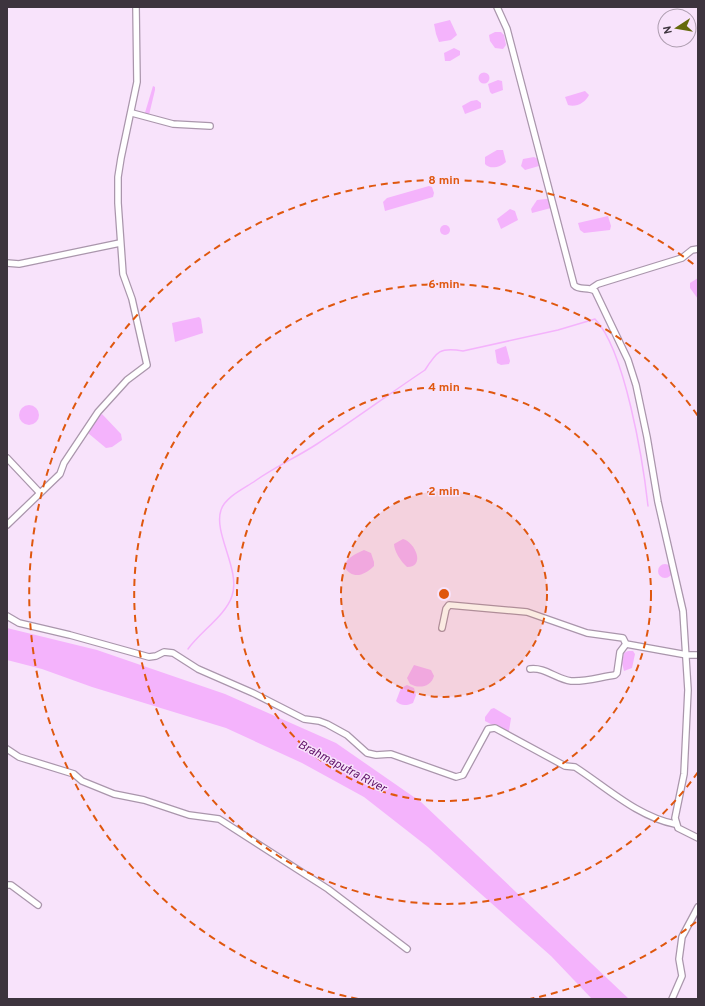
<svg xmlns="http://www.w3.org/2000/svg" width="705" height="1006" font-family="Overpass,sans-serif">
  <rect width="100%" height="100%" fill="#f8e3fb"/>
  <g fill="#f4b3fc">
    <polygon points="450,20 457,35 451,40 439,42 436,34 434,24"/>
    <polygon points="495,32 501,32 504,35 506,45 503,49 495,48 490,41 489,35"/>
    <polygon points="454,48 460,51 460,55 450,61 445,61 444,53"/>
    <circle cx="484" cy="78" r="5.5"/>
    <polygon points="498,80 502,81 503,90 492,94 490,92 488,84"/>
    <polygon points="153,86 155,87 155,90 149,115 144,116"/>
    <path d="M585,91l4,4c-3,7 -13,13 -21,10l-3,-8z"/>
    <polygon points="477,100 481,103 481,108 465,114 462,106 471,101"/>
    <path d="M497,150h6l3,12c-5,5 -16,8 -21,2v-7z"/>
    <polygon points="534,157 538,159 539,166 525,170 521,166 523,159"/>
    <polygon points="429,186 432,187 434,193 433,197 385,211 383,202 387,198"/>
    <polygon points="546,199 549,199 551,208 532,213 531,209 537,200"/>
    <polygon points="510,209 515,211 518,220 501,229 497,219"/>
    <polygon points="608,216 611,226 610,230 584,233 580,230 578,223"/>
    <circle cx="445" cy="230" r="5"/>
    <polygon points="698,278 698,299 690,288 690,283"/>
    <polygon points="199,317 201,319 203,333 175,342 172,323"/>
    <polygon points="506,346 510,361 509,364 501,365 497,363 495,350"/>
    <circle cx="29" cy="415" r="10"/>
    <polygon points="102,414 121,434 122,440 112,447 106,448 88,433 99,415"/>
    <path d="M403,539c12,3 23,28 4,28 -6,-5 -13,-16 -13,-23z"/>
    <path d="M364,550l7,3 3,9v4c-10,10 -22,14 -30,0 4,-9 11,-12 20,-16z"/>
    <circle cx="665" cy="571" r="7"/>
    <polygon points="7,628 97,650 225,694 336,743 421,802 629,999 592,999 551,956 428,847 364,797 302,763 226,728 92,687 42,669 7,660"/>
    <polygon points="628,651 633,651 635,654 632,668 624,671 622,663 624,653"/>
    <path d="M414,665l17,5 3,6c-3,11 -15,13 -24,8l-3,-6z"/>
    <path d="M407,685l7,3 2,7 -3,8c-6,3 -13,3 -17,-2l5,-13z"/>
    <polygon points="494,708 511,718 509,731 506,732 485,721 485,717 491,709"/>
  </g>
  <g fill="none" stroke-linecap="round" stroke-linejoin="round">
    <path stroke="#f4b3fc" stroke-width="1.5" d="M188,649c12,-17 38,-34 44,-53 9,-26 -19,-63 -11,-86 4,-13 24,-22 34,-29 20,-14 42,-24 62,-37 37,-24 72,-50 108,-74 12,-19 15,-23 38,-19l95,-21 37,-11c30,31 48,142 53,187"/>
    <g stroke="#aa96ac" stroke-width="8">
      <g id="minor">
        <path d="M497,7l10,22 67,256c5,6 14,1 21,6l33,69 8,25 11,52 11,65 25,109 5,79 -4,84 -9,44 3,10 20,10"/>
        <polyline points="132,113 173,124 210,126"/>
        <polyline points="7,263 19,264 120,243"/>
        <polyline points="592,288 598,284 682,258 692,250 698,249"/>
        <polyline points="7,458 40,493"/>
        <polyline points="7,525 60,474 64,463 98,412 127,380 147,365 132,299 123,274 118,203 118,177 121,158 137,82 136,7"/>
        <path d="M7,616l12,7 51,12 79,22 7,-1 8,-4 9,1 25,16 55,24 51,26 15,2 8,3 20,11 20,18 9,2 15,-1 65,23 7,-2 25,-46 7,-1 70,38 10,1c31,20 63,50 100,57"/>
        <polyline points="442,628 446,609 449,605 527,612 587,633 623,638 626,644 687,655 698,655"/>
        <path d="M530,669c15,-2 26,10 41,12 15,1 29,-4 44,-6l2,-2 3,-21 6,-8"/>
        <polyline points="7,749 19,757 74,774 82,781 114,794 144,800 189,815 219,819 328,889 407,949"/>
        <polyline points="7,885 11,885 38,905"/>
        <polyline points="672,999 682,976 679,959 682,937 698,907"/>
      </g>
    </g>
    <use href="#minor" stroke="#fff" stroke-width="5.5"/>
  </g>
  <circle cx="444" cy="594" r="103" fill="#df570e" fill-opacity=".12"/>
  <g fill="none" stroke="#df570e" stroke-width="2" stroke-dasharray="7 5">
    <circle cx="444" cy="594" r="103"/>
    <circle cx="444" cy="594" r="207"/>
    <path d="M698 772A310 310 0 1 1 698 416"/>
    <path d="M696 922A414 414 0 0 1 530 999M358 999A414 414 0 1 1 696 266"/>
  </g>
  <g text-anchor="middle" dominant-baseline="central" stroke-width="3" stroke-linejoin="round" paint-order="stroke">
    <g font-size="12" font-style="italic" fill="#601269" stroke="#f8e3fb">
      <text transform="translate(342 767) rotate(28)">Brahmaputra River</text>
    </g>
  </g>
  <circle cx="444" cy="594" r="6" fill="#df570e" stroke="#f8e3fb" stroke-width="2"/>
  <g font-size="12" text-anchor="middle" font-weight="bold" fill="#df570e" stroke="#f8e3fb" stroke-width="3" stroke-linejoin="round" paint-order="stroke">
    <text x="444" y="184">8 min</text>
    <text x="444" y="288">6 min</text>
    <text x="444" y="391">4 min</text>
    <text x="444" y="495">2 min</text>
  </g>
  <rect width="705" height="1006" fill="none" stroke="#3d343e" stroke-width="16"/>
  <g transform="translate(677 28) rotate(258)"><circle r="19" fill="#f8e3fb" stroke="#ad9daf"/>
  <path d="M0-3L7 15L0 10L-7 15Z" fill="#65690a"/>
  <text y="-6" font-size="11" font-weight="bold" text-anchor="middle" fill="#3d343e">N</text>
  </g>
</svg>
